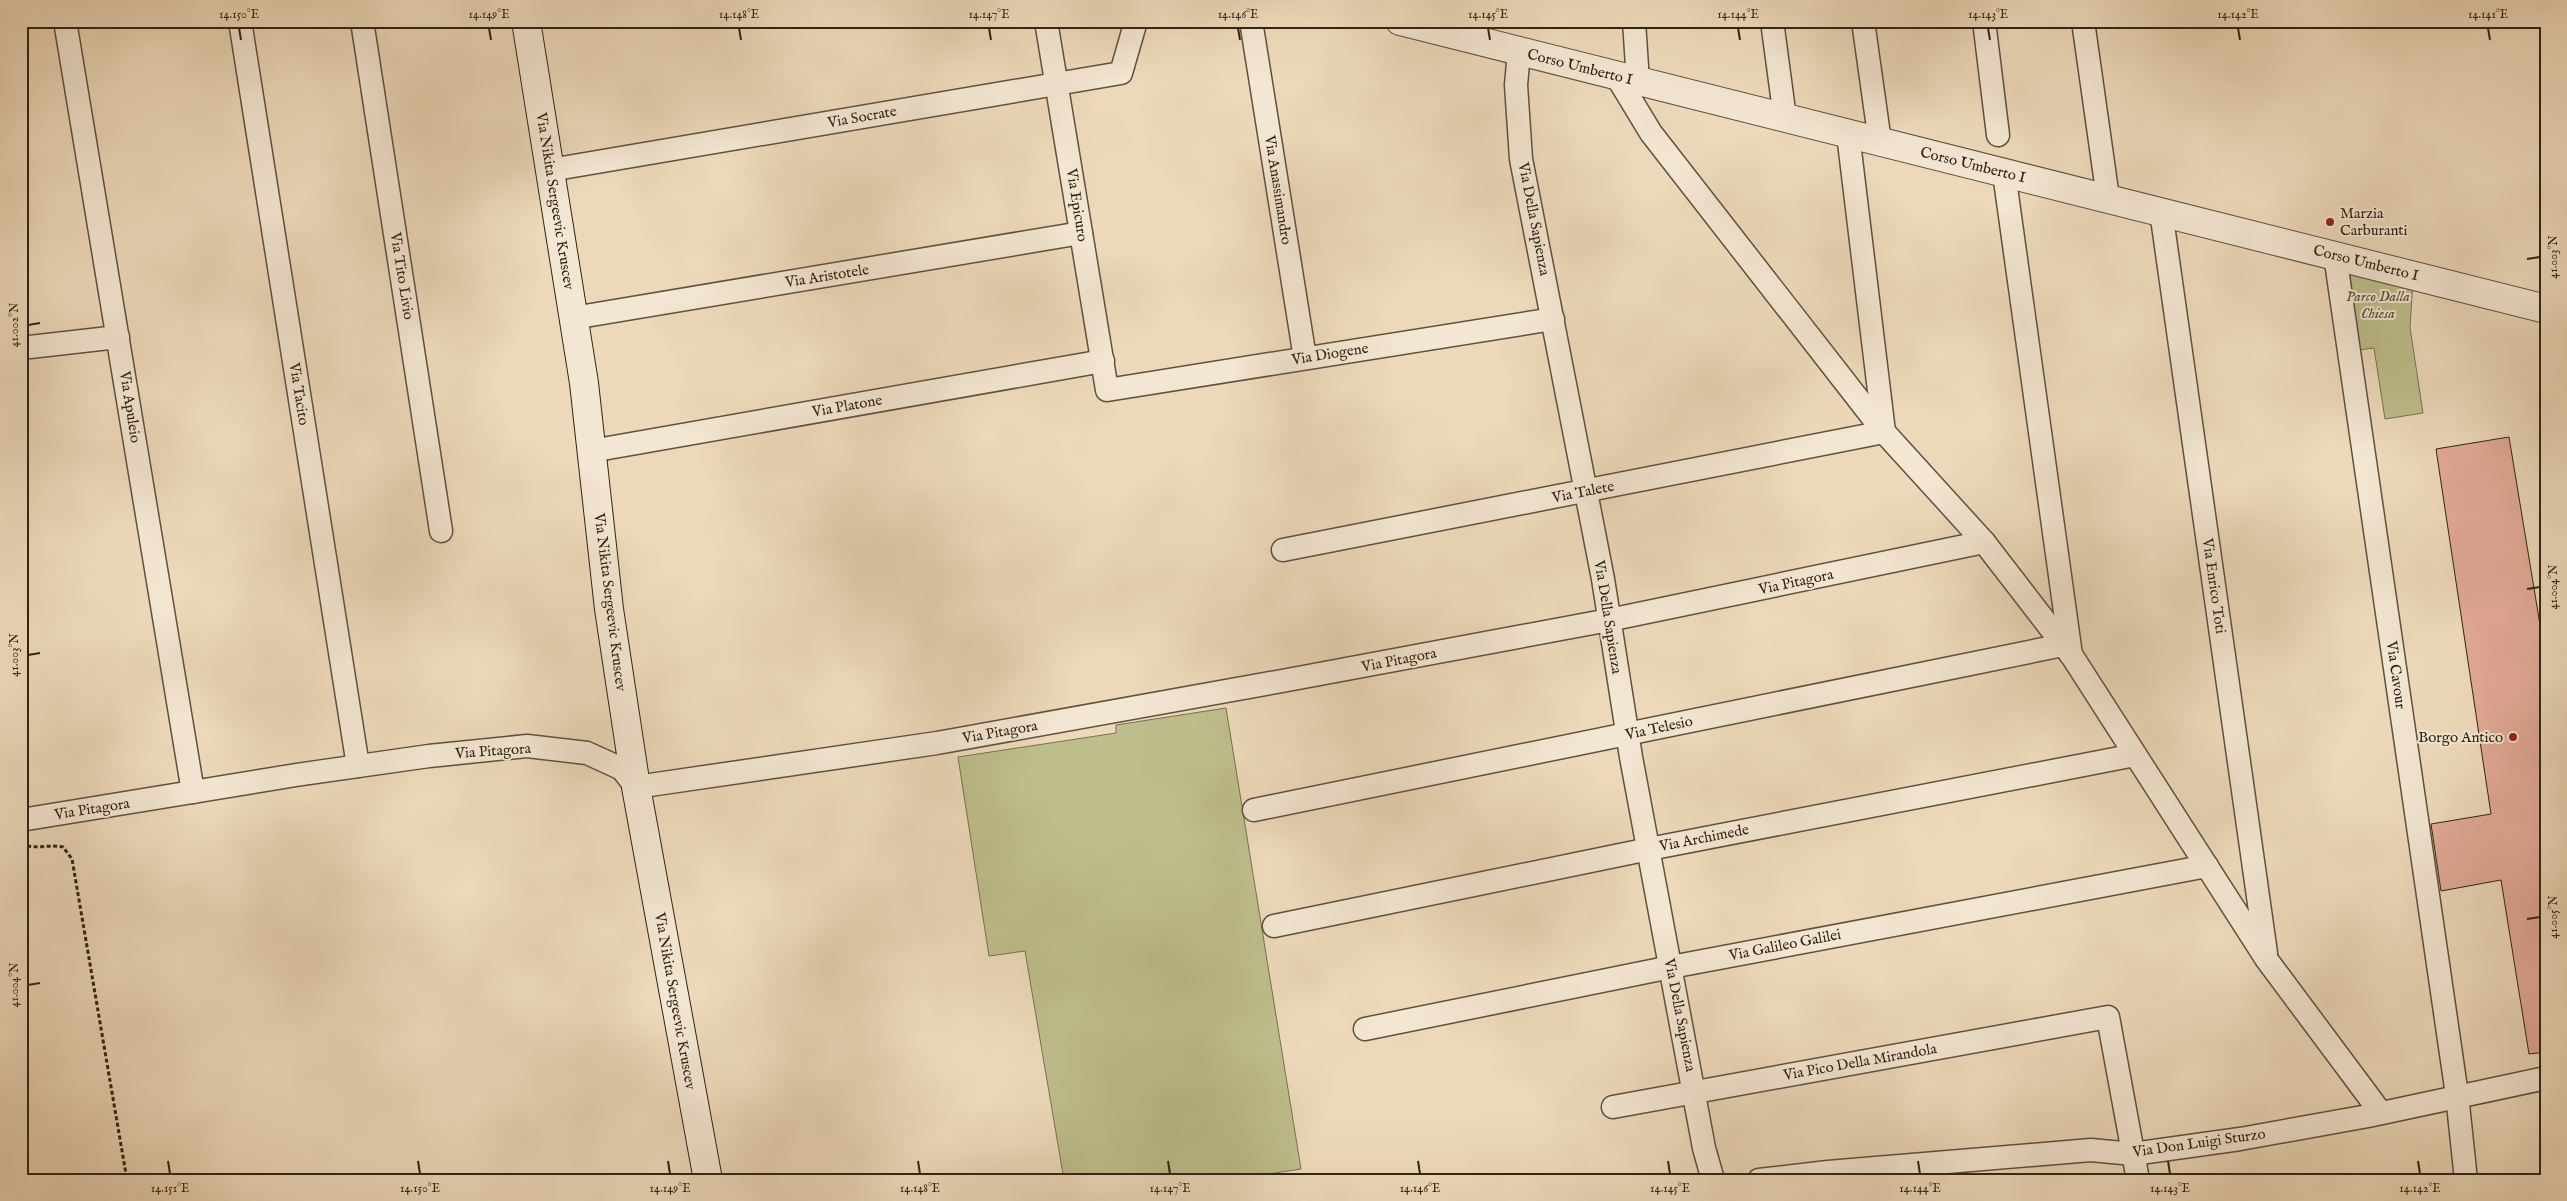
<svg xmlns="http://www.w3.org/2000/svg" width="2567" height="1201" font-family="'IM FELL English',serif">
  <rect width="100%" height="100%" fill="#edd9ba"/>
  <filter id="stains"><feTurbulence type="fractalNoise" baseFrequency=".004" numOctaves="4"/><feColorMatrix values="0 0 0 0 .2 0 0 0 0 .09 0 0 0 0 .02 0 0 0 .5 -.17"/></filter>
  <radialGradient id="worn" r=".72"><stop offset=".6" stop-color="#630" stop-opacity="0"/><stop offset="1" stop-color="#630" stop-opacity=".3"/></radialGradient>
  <g fill="#bebe8c" stroke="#767150">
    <polygon points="2337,257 2413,279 2410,328 2423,413 2385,419 2374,348 2351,351"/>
    <polygon points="1226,708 1301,1169 1229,1180 1064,1180 1025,951 989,956 958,757 1116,733 1116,725"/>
  </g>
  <polygon fill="#e2aa97" stroke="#2f2415" points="2509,437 2546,661 2546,1052 2529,1054 2501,880 2441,891 2431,824 2491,814 2436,449"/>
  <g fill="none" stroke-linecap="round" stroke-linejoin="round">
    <g stroke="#5e513e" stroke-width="25">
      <g id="minor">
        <polyline points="65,21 193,792"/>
        <polyline points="240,21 358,766"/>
        <polyline points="362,21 441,531"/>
        <polyline points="1046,21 1107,390 1553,319"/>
        <polyline points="1251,21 1305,358"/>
        <polyline points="1634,21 1638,82"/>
        <polyline points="1772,21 1785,118"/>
        <polyline points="1863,21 1880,142"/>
        <polyline points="1984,21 1998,135"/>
        <polyline points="2083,21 2108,198"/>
        <polyline points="1519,52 1516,85 1521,159 1603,579 1631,757 1704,1148 1713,1180"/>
        <polyline points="1617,77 1651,133 1884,432 1984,542 2072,656 2267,960 2381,1113"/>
        <polyline points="550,170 1121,73 1136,21"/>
        <polyline points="2004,173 2071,655"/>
        <polyline points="2161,211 2266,953"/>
        <polyline points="2335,255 2457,1095 2466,1180"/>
        <polyline points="573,318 1081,233"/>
        <polyline points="21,348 118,337"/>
        <polyline points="591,451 1103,361"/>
        <polyline points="1283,550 1884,432 1848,134"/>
        <polyline points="1254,810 2063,645"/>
        <polyline points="21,820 296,775 429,756 527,746 587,753 622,769 636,787 937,743 1282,681 1609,620 1984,542"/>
        <polyline points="1274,926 1649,849 2135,755"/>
        <polyline points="1365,1029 1671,967 2207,866"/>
        <polyline points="1613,1107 2108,1017 2138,1180"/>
        <polyline points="1759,1180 1828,1172 2091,1150 2133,1154 2240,1139 2368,1116 2546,1078"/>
      </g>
    </g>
    <g stroke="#5e513e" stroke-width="30">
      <polyline id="tertiary" points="1400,21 2546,309"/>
    </g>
    <g stroke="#2f2415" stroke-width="30">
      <polyline id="secondary" points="526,21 584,383 609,609 636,787 708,1180"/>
    </g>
    <path stroke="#2f2415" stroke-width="3" stroke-dasharray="4 2.5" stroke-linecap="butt" d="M21,844c13,6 28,0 42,3l9,12 55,321"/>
    <use href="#minor" stroke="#f3e6d2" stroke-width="22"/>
    <use href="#tertiary" stroke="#f3e6d2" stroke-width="28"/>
    <use href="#secondary" stroke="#f3e6d2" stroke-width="28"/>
  </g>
  <path fill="none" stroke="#2f2415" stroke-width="2" d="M239,28l2,12M489,28l2,12M739,28l2,12M989,28l2,12M1238,28l2,12M1488,28l2,12M1738,28l2,12M1988,28l2,12M2238,28l2,12M2488,28l2,12M2527,259l13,-2M28,325l12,-2M2527,589l13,-2M28,655l12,-2M2527,919l13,-2M28,985l12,-2M168,1161l2,13M418,1161l2,13M668,1161l2,13M918,1161l2,13M1168,1161l2,13M1418,1161l2,13M1668,1161l2,13M1918,1161l2,13M2168,1161l2,13M2418,1161l2,13"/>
  <g fill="#8f2418" stroke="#f3e6d2" stroke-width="2">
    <circle cx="2330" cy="222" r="5"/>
    <circle cx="2513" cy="737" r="5"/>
  </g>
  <g text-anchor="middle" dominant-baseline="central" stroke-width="4" stroke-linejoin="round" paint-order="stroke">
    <g font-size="15" fill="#2f2415" stroke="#f3e6d2">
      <text transform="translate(1580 67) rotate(14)">Corso Umberto I</text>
      <text transform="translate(862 117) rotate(-10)">Via Socrate</text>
      <text transform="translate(1973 165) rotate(14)">Corso Umberto I</text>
      <text transform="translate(1278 190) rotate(81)">Via Anassimandro</text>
      <text transform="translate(555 201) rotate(81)">Via Nikita Sergeevic Kruscev</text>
      <text transform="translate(1077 205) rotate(81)">Via Epicuro</text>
      <text transform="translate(1534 219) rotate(79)">Via Della Sapienza</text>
      <text transform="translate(2366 263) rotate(14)">Corso Umberto I</text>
      <text transform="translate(402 276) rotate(81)">Via Tito Livio</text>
      <text transform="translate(827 276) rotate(-9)">Via Aristotele</text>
      <text transform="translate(1330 354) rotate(-9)">Via Diogene</text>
      <text transform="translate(299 394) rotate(81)">Via Tacito</text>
      <text transform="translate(847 406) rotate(-10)">Via Platone</text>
      <text transform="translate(130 407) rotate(81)">Via Apuleio</text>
      <text transform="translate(1583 492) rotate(-11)">Via Talete</text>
      <text transform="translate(1796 582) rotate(-12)">Via Pitagora</text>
      <text transform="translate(2214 586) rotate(82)">Via Enrico Toti</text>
      <text transform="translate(610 602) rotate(83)">Via Nikita Sergeevic Kruscev</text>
      <text transform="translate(1608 617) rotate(81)">Via Della Sapienza</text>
      <text transform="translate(1399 660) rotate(-11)">Via Pitagora</text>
      <text transform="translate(2396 675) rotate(82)">Via Cavour</text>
      <text transform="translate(1659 728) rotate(-12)">Via Telesio</text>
      <text transform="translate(1000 732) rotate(-10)">Via Pitagora</text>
      <text transform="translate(493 751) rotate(-4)">Via Pitagora</text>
      <text transform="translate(92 809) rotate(-9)">Via Pitagora</text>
      <text transform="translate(1704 838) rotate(-11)">Via Archimede</text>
      <text transform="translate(1785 945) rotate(-11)">Via Galileo Galilei</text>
      <text transform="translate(675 1001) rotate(80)">Via Nikita Sergeevic Kruscev</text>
      <text transform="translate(1680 1015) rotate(79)">Via Della Sapienza</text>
      <text transform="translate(1860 1062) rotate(-10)">Via Pico Della Mirandola</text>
      <text transform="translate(2199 1143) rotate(-8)">Via Don Luigi Sturzo</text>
    </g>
    <g font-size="15" fill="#2f2415" stroke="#f3e6d2" text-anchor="start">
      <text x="2340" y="213">Marzia<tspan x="2340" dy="17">Carburanti</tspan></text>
      <text x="2503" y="737" text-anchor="end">Borgo Antico</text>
    </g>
    <g font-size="15" font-style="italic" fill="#534a33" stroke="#f3e6d2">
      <text x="2378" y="296">Parco Dalla<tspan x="2378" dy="17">Chiesa</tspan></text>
    </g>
  </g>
  <rect width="2567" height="1201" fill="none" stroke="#edd9ba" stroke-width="55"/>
  <rect x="28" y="28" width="2512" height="1146" fill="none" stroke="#2f2415" stroke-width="2"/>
  <g font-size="12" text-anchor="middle" fill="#2f2415">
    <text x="239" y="18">14.150°E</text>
    <text x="489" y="18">14.149°E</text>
    <text x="739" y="18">14.148°E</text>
    <text x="989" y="18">14.147°E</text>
    <text x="1238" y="18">14.146°E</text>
    <text x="1488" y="18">14.145°E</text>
    <text x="1738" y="18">14.144°E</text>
    <text x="1988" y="18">14.143°E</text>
    <text x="2238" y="18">14.142°E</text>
    <text x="2488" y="18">14.141°E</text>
    <text transform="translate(2553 257) rotate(-90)" y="4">41.003°N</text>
    <text transform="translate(14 325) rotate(-90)" y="4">41.002°N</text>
    <text transform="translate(2553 587) rotate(-90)" y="4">41.004°N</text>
    <text transform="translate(14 655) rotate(-90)" y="4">41.003°N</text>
    <text transform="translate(2553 917) rotate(-90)" y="4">41.005°N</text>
    <text transform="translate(14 985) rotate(-90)" y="4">41.004°N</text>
    <text x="170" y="1192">14.151°E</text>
    <text x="420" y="1192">14.150°E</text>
    <text x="670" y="1192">14.149°E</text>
    <text x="920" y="1192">14.148°E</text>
    <text x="1170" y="1192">14.147°E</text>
    <text x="1420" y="1192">14.146°E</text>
    <text x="1670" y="1192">14.145°E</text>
    <text x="1920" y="1192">14.144°E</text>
    <text x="2170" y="1192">14.143°E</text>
    <text x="2420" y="1192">14.142°E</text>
  </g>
  <rect width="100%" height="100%" filter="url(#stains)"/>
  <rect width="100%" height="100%" fill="url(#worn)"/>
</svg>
